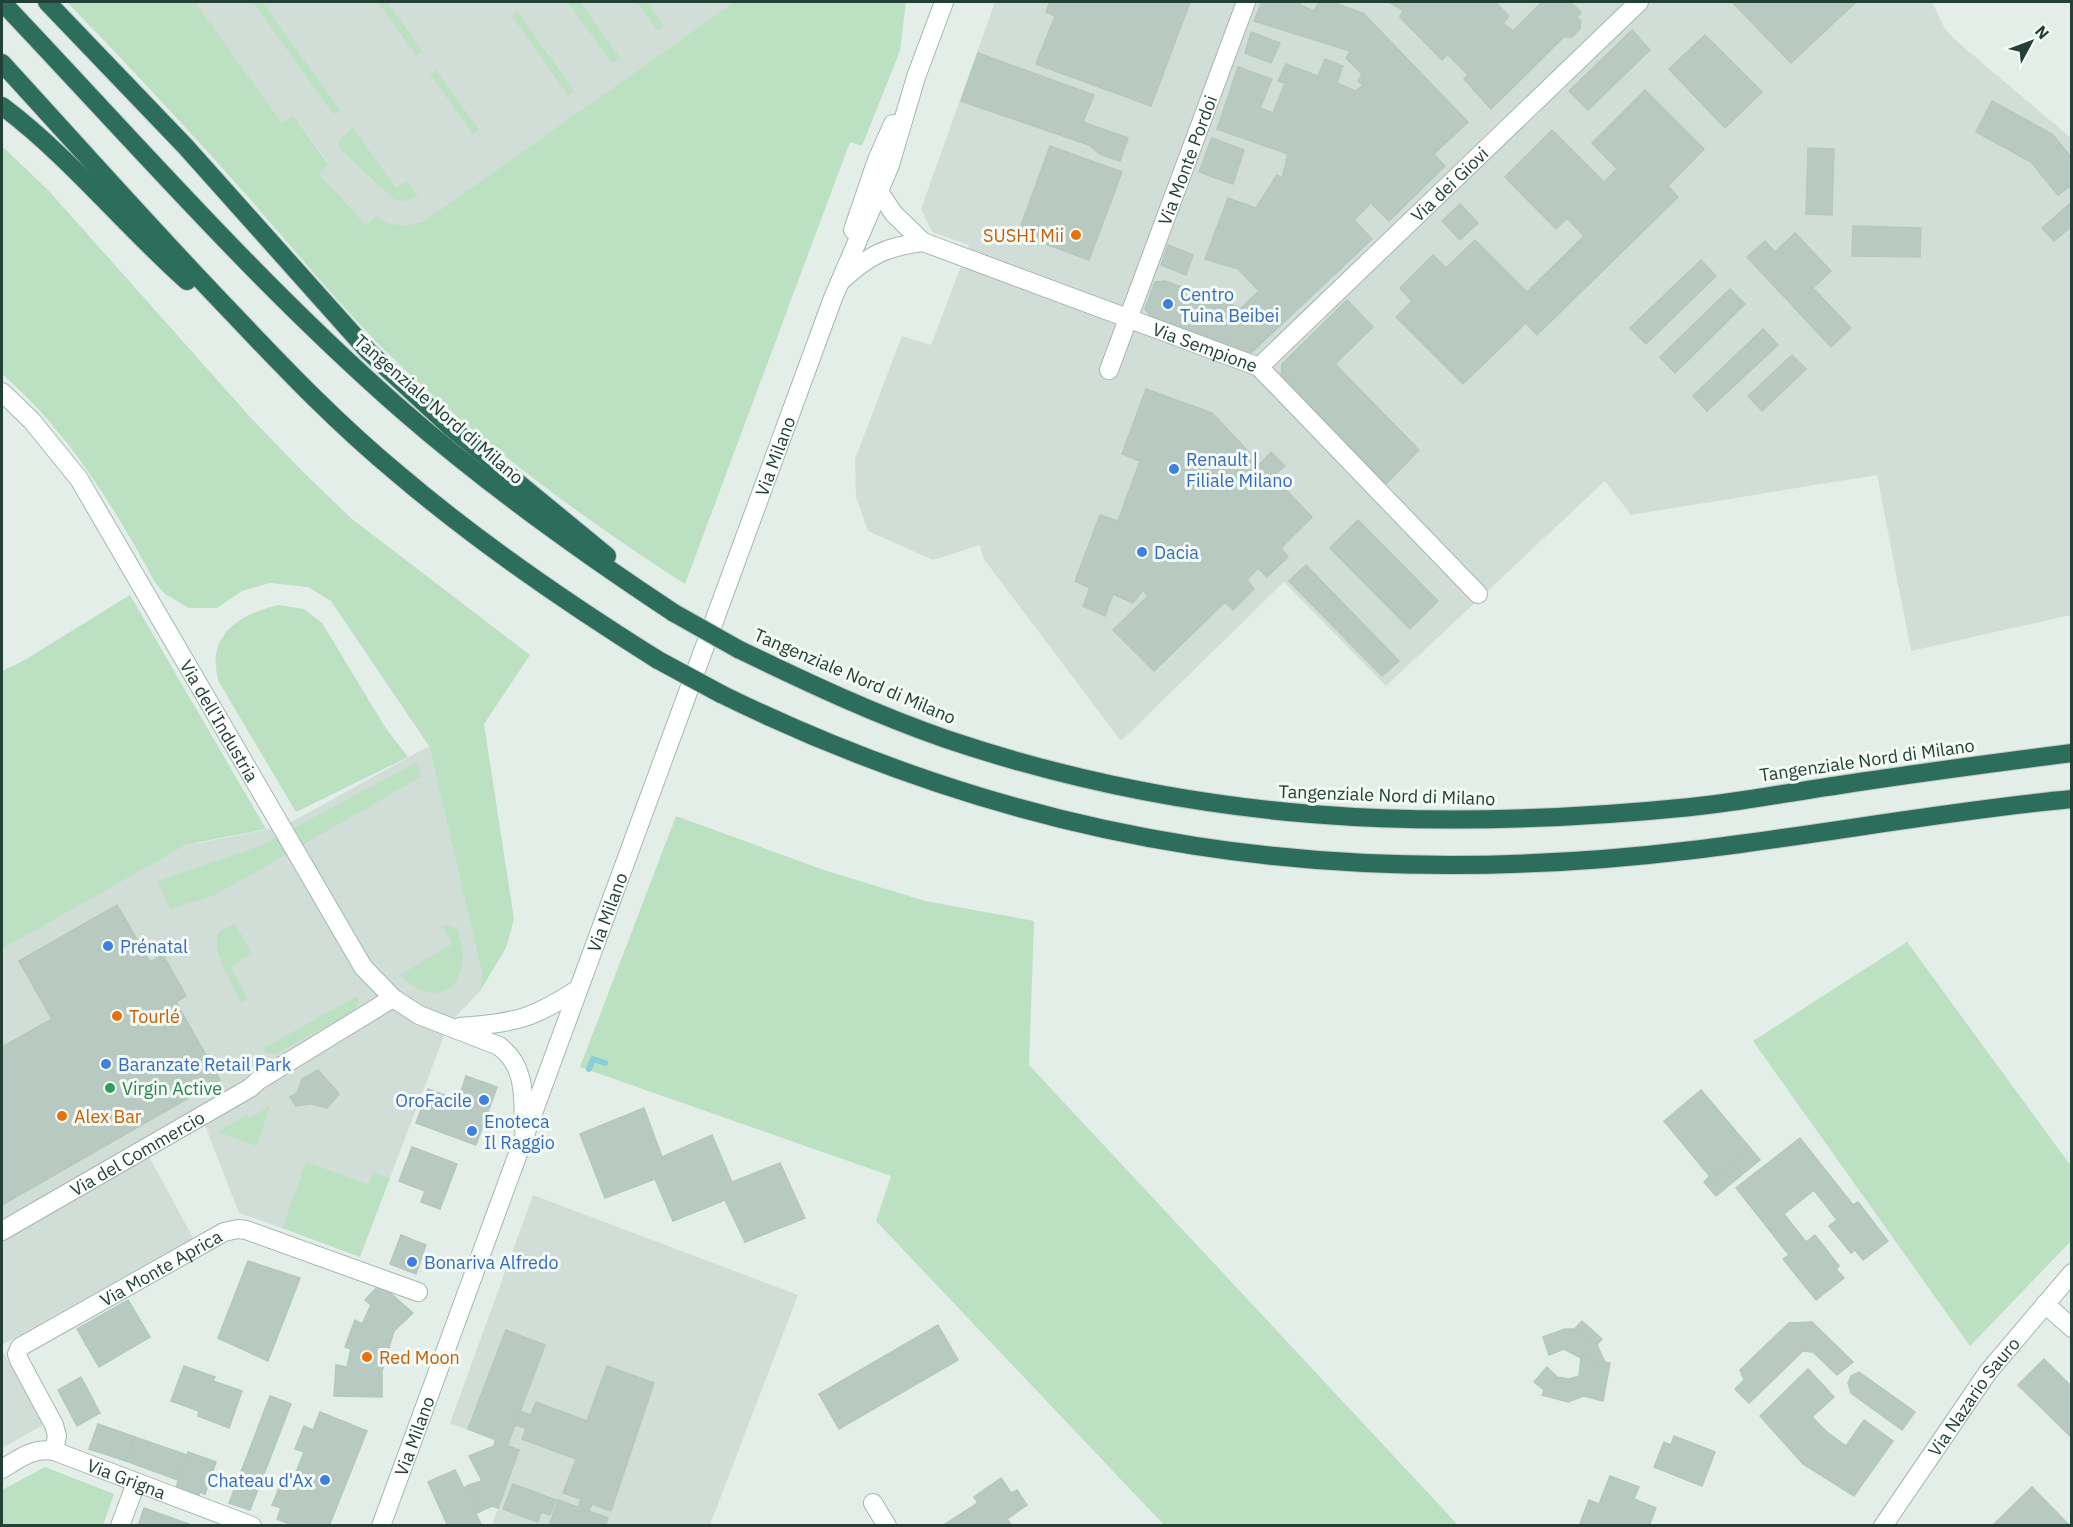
<svg xmlns="http://www.w3.org/2000/svg" width="2073" height="1527" font-family="'IBM Plex Sans',sans-serif">
  <rect width="100%" height="100%" fill="#e3eee8"/>
  <g fill="#d1ded7">
    <polygon points="195,2 734,2 424,221 409,227 387,224 376,217 366,226 319,174 329,164 294,116 282,124"/>
    <polygon points="995,2 1932,2 1944,27 1953,38 2071,138 2071,615 1911,651 1877,475 1631,515 1605,481 1386,686 1284,582 1121,741 983,558 980,545 933,560 868,531 856,497 855,459 902,336 931,345 969,245 932,232 921,209"/>
    <polygon points="429,746 482,973 480,991 448,1025 390,1178 373,1172 368,1184 306,1163 282,1228 239,1213 199,1110 2,1219 2,902 110,854 199,843 284,826"/>
    <polygon points="146,1151 193,1238 2,1345 2,1237"/>
    <polygon points="533,1195 798,1295 710,1525 492,1525 518,1450 450,1423"/>
    <polygon points="2,1350 43,1425 2,1448"/>
  </g>
  <g fill="#bbe0c2">
    <path d="M67,2h128l87,121 11,-8 36,50 -10,9 47,51 10,-9c16,12 30,12 48,5l310,-219h172l-6,49 -38,95 -12,-4 -165,442c-98,-63 -195,-134 -281,-215 -56,-53 -104,-113 -155,-171 -59,-67 -120,-132 -182,-196z"/>
    <polygon points="253,2 262,2 340,110 333,114"/>
    <polygon points="378,2 387,2 422,51 416,55"/>
    <polygon points="568,2 580,2 620,58 612,63"/>
    <polygon points="637,2 646,2 664,26 658,31"/>
    <polygon points="517,11 574,91 568,95 512,16"/>
    <polygon points="436,70 479,130 473,134 430,74"/>
    <polygon points="353,128 396,188 407,181 418,195 408,201 395,200 341,150 338,141"/>
    <path d="M2,146l47,45 202,227 52,54 49,47 178,136 -46,69 30,195 -8,29 -26,43 2,-18 -53,-227 -98,-145 -23,-14 -38,-4 -28,8 -25,17h-28l-24,-14 -9,-10c-42,-77 -87,-152 -154,-210z"/>
    <polygon points="130,595 266,829 185,845 2,949 2,671 23,661"/>
    <path d="M278,605l26,4 18,14 63,104 23,30 -112,55 -77,-130c-14,-46 19,-67 59,-77z"/>
    <polygon points="417,762 421,777 215,895 170,909 158,881 260,846"/>
    <polygon points="676,816 824,870 925,901 1034,921 1029,1065 1458,1525 1164,1525 876,1221 891,1176 580,1067"/>
    <path d="M235,924l17,29 -22,14 18,32 -7,4c-7,-16 -32,-56 -22,-71z"/>
    <path d="M448,925l9,5c20,50 -16,86 -57,45l52,-31 -10,-18z"/>
    <polygon points="1907,942 2071,1166 2071,1241 1970,1346 1753,1041"/>
    <polygon points="357,996 359,1004 354,1011 276,1054 265,1052 264,1048"/>
    <polygon points="270,1106 257,1146 218,1132 247,1115 250,1118"/>
    <polygon points="306,1162 368,1184 373,1172 390,1178 360,1257 282,1228"/>
    <polygon points="45,1467 114,1494 103,1525 2,1525 2,1490"/>
  </g>
  <g fill="none" stroke-linecap="round" stroke-linejoin="round">
    <polyline stroke="#89cfd5" stroke-width="6" points="589,1069 593,1059 605,1063"/>
  </g>
  <g fill="#b8c9c1" stroke="#b5c8be" stroke-width="1.5">
    <polygon points="1050,2 1190,2 1151,106 1036,64 1055,16 1046,12"/>
    <polygon points="1262,2 1301,2 1300,5 1314,11 1319,2 1331,2 1363,13 1468,122 1434,154 1445,166 1389,221 1371,203 1354,220 1372,239 1251,353 1151,316 1145,309 1155,282 1165,281 1241,308 1259,291 1238,269 1205,259 1228,198 1256,208 1277,175 1282,178 1288,154 1217,129 1238,67 1272,79 1260,108 1273,113 1285,83 1278,81 1286,64 1318,76 1325,59 1343,66 1337,83 1355,91 1363,85 1358,81 1362,74 1346,58 1350,51 1254,21"/>
    <polygon points="1389,2 1495,2 1509,16 1503,23 1513,31 1542,2 1570,2 1581,12 1577,17 1581,21 1580,29 1572,37 1564,37 1491,109 1464,79 1468,75 1447,54 1442,60 1400,17 1403,10"/>
    <polygon points="1732,2 1856,2 1791,63"/>
    <polygon points="1632,30 1650,50 1588,110 1569,91"/>
    <polygon points="1251,32 1280,43 1271,63 1245,53"/>
    <polygon points="1705,35 1762,92 1725,128 1669,69"/>
    <polygon points="978,53 1094,95 1083,122 1128,138 1120,161 1100,154 1089,145 961,101"/>
    <polygon points="1645,90 1704,149 1668,186 1678,197 1537,335 1526,323 1463,384 1396,317 1412,301 1400,288 1433,255 1446,268 1475,240 1527,292 1584,236 1567,218 1556,229 1505,177 1552,130 1604,182 1617,169 1592,143"/>
    <polygon points="1992,101 2052,134 2072,158 2072,185 2058,195 2031,162 1976,132"/>
    <polygon points="1212,138 1244,150 1233,184 1199,172"/>
    <polygon points="1050,146 1122,172 1089,260 1018,234"/>
    <polygon points="1808,148 1834,149 1832,215 1806,214"/>
    <polygon points="2072,202 2072,226 2054,241 2042,228"/>
    <polygon points="1460,204 1478,223 1460,240 1442,221"/>
    <polygon points="1853,226 1921,228 1920,257 1852,256"/>
    <polygon points="1795,233 1831,271 1813,288 1851,328 1831,347 1747,257 1765,241 1775,252"/>
    <polygon points="1168,245 1193,255 1186,275 1161,265"/>
    <polygon points="1701,260 1716,276 1646,344 1630,328"/>
    <polygon points="1730,289 1745,304 1675,373 1660,357"/>
    <polygon points="1347,300 1373,327 1335,364 1419,450 1386,484 1281,378 1282,364"/>
    <polygon points="1763,329 1778,345 1707,411 1693,396"/>
    <polygon points="1792,355 1806,369 1762,411 1748,396"/>
    <polygon points="1146,389 1212,413 1260,464 1271,452 1285,466 1273,476 1312,517 1281,548 1288,557 1267,577 1258,568 1247,580 1254,589 1233,610 1225,602 1154,671 1113,630 1148,596 1143,590 1133,603 1113,594 1105,616 1083,606 1090,588 1075,581 1100,515 1118,521 1140,461 1122,454"/>
    <polygon points="1358,520 1438,601 1410,629 1330,548"/>
    <polygon points="1306,565 1399,661 1382,676 1289,581"/>
    <polygon points="117,905 150,962 163,955 186,996 176,1002 220,1080 2,1205 2,1047 52,1019 19,961"/>
    <polygon points="318,1070 339,1094 327,1108 311,1104 296,1106 290,1097 297,1093 302,1079"/>
    <polygon points="466,1076 497,1087 476,1145 416,1123 428,1089 458,1100"/>
    <polygon points="1701,1090 1750,1148 1712,1179 1664,1121"/>
    <polygon points="644,1108 662,1157 712,1135 732,1182 780,1163 805,1218 745,1242 725,1200 673,1221 655,1179 605,1198 580,1134"/>
    <polygon points="1800,1138 1853,1205 1858,1202 1888,1241 1863,1260 1855,1250 1851,1253 1829,1226 1837,1220 1814,1190 1784,1214 1806,1242 1815,1235 1839,1266 1836,1269 1844,1278 1816,1300 1783,1259 1789,1255 1736,1188"/>
    <polygon points="412,1147 457,1164 440,1209 421,1202 425,1191 399,1181"/>
    <polygon points="1750,1148 1760,1160 1716,1196 1704,1182 1710,1176 1712,1179"/>
    <polygon points="401,1235 426,1245 416,1274 390,1264"/>
    <polygon points="248,1261 300,1278 268,1361 218,1338"/>
    <polygon points="380,1284 413,1313 394,1331 382,1371 382,1397 334,1396 336,1365 347,1367 351,1349 345,1347 355,1320 362,1324 371,1305 365,1300"/>
    <polygon points="128,1300 150,1337 99,1367 77,1329"/>
    <polygon points="1582,1321 1602,1339 1588,1355 1568,1336"/>
    <polygon points="1812,1322 1853,1362 1837,1375 1813,1352 1803,1351 1749,1403 1735,1389 1744,1380 1740,1370 1789,1323"/>
    <polygon points="938,1325 958,1360 839,1429 819,1394"/>
    <polygon points="1565,1329 1574,1329 1597,1345 1605,1362 1581,1358 1564,1349 1549,1355 1543,1337"/>
    <polygon points="506,1330 545,1345 508,1444 468,1429"/>
    <polygon points="1581,1358 1610,1363 1603,1401 1584,1396 1568,1402 1542,1395 1544,1390 1534,1382 1547,1367 1557,1377 1569,1379 1579,1376"/>
    <polygon points="2044,1359 2072,1387 2072,1438 2018,1385"/>
    <polygon points="184,1366 215,1377 213,1381 242,1391 229,1428 198,1416 199,1411 171,1401"/>
    <polygon points="607,1366 654,1383 611,1511 592,1504 589,1511 578,1508 581,1499 563,1493 576,1459 522,1439 526,1428 515,1425 520,1411 531,1415 536,1402 587,1421"/>
    <polygon points="1808,1369 1834,1397 1812,1417 1827,1432 1846,1446 1864,1420 1893,1441 1854,1496 1803,1464 1760,1416"/>
    <polygon points="1859,1372 1915,1412 1902,1430 1851,1393 1848,1383 1851,1376"/>
    <polygon points="81,1377 100,1413 77,1426 58,1390"/>
    <polygon points="270,1396 291,1404 250,1510 229,1503"/>
    <polygon points="320,1412 367,1431 329,1526 294,1526 277,1519 281,1508 272,1505 282,1481 291,1485 304,1452 295,1449 304,1426 313,1430"/>
    <polygon points="98,1424 135,1437 126,1461 89,1449"/>
    <polygon points="1674,1436 1715,1452 1702,1486 1654,1467 1664,1442 1671,1445"/>
    <polygon points="135,1437 187,1455 178,1480 126,1461"/>
    <polygon points="495,1441 519,1450 498,1508 492,1506 481,1511 469,1485 482,1481 469,1456 494,1446"/>
    <polygon points="188,1452 216,1462 205,1494 200,1492 199,1495 176,1487"/>
    <polygon points="455,1470 464,1488 469,1485 481,1511 476,1514 482,1526 448,1526 428,1482"/>
    <polygon points="1610,1476 1639,1487 1634,1499 1656,1508 1649,1526 1579,1526 1589,1500 1599,1504"/>
    <polygon points="1001,1478 1011,1493 1017,1490 1027,1505 1007,1519 1012,1526 942,1526 978,1503 974,1497"/>
    <polygon points="513,1484 556,1500 550,1515 541,1512 538,1522 503,1509"/>
    <polygon points="2032,1487 2070,1526 1992,1526"/>
    <polygon points="558,1500 608,1518 605,1526 549,1526"/>
    <polygon points="144,1508 194,1526 138,1526"/>
  </g>
  <g fill="none" stroke-linecap="round" stroke-linejoin="round">
    <g stroke="#a5b6af" stroke-width="20">
      <g id="street">
        <path id="s1" d="M879,192l15,22 29,28 336,125 219,227"/>
        <path d="M841,281c28,-26 44,-34 82,-39"/>
        <path id="s2" d="M1259,367l380,-365"/>
        <path id="s3" d="M1109,370l137,-368"/>
        <path id="s4" d="M2,1231l248,-143 9,-8 134,-82"/>
        <polyline points="2045,1304 2072,1328"/>
        <path id="s5" d="M54,1451l3,-15 -3,-11 -35,-65 -2,-6 3,-7 204,-115 14,-3 8,1 172,62"/>
        <path id="s6" d="M2,1469c17,-10 31,-22 52,-18l198,75"/>
        <polyline points="873,1503 887,1526"/>
        <polyline points="120,1526 136,1483"/>
        <path id="s7" d="M1883,1526l105,-154 84,-99"/>
      </g>
    </g>
    <g stroke="#a1baaf" stroke-width="20">
      <g id="secondary">
        <polyline points="853,230 877,160 893,124"/>
        <path id="s8" d="M2,392l30,29 47,58 284,488 30,31 26,17 80,31c28,21 24,52 25,84"/>
        <path d="M460,1027c56,-5 71,-7 118,-38"/>
        <path id="s9" d="M381,1526l452,-1228 57,-133 26,-88 28,-75"/>
      </g>
    </g>
    <g stroke="#c1cac6" stroke-width="20">
      <g id="highway">
        <path d="M2,2c131,138 257,283 401,409 85,74 177,140 271,202"/>
        <polyline points="47,2 185,146 369,352 449,426 607,556"/>
        <path d="M2,63c77,84 153,170 233,253 51,54 104,109 162,157 82,70 170,130 261,187"/>
        <path d="M2,106c68,51 121,118 185,175"/>
        <path d="M738,649c68,33 136,65 208,90 249,84 485,94 745,68 50,-5 100,-15 149,-22 77,-12 154,-22 232,-32"/>
        <path d="M721,694c316,155 624,198 972,156 126,-15 252,-39 379,-51"/>
      </g>
    </g>
    <use href="#street" stroke="#fff" stroke-width="18"/>
    <use href="#secondary" stroke="#fff" stroke-width="18"/>
    <use href="#highway" stroke="#2c6e5b" stroke-width="18"/>
    <g stroke="#c1cac6" stroke-width="20" stroke-linecap="butt">
      <g id="highway-bridge">
        <polyline points="674,613 738,649"/>
        <polyline points="658,660 721,694"/>
      </g>
    </g>
    <use href="#highway-bridge" stroke="#2c6e5b" stroke-width="18"/>
  </g>
  <g fill="#e8710a" stroke="#f4faf6" stroke-width="2">
    <circle cx="1076" cy="235" r="6"/>
    <circle cx="117" cy="1016" r="6"/>
    <circle cx="62" cy="1116" r="6"/>
    <circle cx="367" cy="1357" r="6"/>
  </g>
  <g fill="#3f7fe0" stroke="#f4faf6" stroke-width="2">
    <circle cx="1168" cy="304" r="6"/>
    <circle cx="1174" cy="469" r="6"/>
    <circle cx="1142" cy="552" r="6"/>
    <circle cx="108" cy="946" r="6"/>
    <circle cx="106" cy="1064" r="6"/>
    <circle cx="484" cy="1100" r="6"/>
    <circle cx="472" cy="1131" r="6"/>
    <circle cx="412" cy="1262" r="6"/>
    <circle cx="325" cy="1480" r="6"/>
  </g>
  <circle fill="#2e9e5b" stroke="#f4faf6" stroke-width="2" cx="110" cy="1088" r="6"/>
  <g text-anchor="middle" dominant-baseline="central" stroke-width="6" stroke-linejoin="round" paint-order="stroke">
    <g font-size="18" fill="#224035" stroke="#f4faf6">
      <text stroke="none"><textPath href="#s3" startOffset="224">Via Monte Pordoi</textPath></text>
      <text stroke="none"><textPath href="#s2" startOffset="264">Via dei Giovi</textPath></text>
      <text stroke="none"><textPath href="#s1" startOffset="368">Via Sempione</textPath></text>
      <text transform="translate(439 409) rotate(41)">Tangenziale Nord di Milano</text>
      <text stroke="none"><textPath href="#s9" startOffset="1140">Via Milano</textPath></text>
      <text transform="translate(855 676) rotate(23)">Tangenziale Nord di Milano</text>
      <text stroke="none"><textPath href="#s8" startOffset="396">Via dell'Industria</textPath></text>
      <text transform="translate(1867 760) rotate(-8)">Tangenziale Nord di Milano</text>
      <text transform="translate(1387 795) rotate(2)">Tangenziale Nord di Milano</text>
      <text stroke="none"><textPath href="#s9" startOffset="654">Via Milano</textPath></text>
      <text stroke="none"><textPath href="#s4" startOffset="156">Via del Commercio</textPath></text>
      <text stroke="none"><textPath href="#s5" startOffset="276">Via Monte Aprica</textPath></text>
      <text stroke="none"><textPath href="#s7" startOffset="158">Via Nazario Sauro</textPath></text>
      <text stroke="none"><textPath href="#s9" startOffset="96">Via Milano</textPath></text>
      <text stroke="none"><textPath href="#s6" startOffset="134">Via Grigna</textPath></text>
    </g>
    <g font-size="18" fill="#c56008" stroke="#f4faf6" text-anchor="start">
      <text x="1064" y="235" text-anchor="end">SUSHI Mii</text>
      <text x="129" y="1016">Tourlé</text>
      <text x="74" y="1116">Alex Bar</text>
      <text x="379" y="1357">Red Moon</text>
    </g>
    <g font-size="18" fill="#366cbe" stroke="#f4faf6" text-anchor="start">
      <text x="1180" y="294">Centro<tspan x="1180" dy="21">Tuina Beibei</tspan></text>
      <text x="1186" y="459">Renault |<tspan x="1186" dy="21">Filiale Milano</tspan></text>
      <text x="1154" y="552">Dacia</text>
      <text x="120" y="946">Prénatal</text>
      <text x="118" y="1064">Baranzate Retail Park</text>
      <text x="472" y="1100" text-anchor="end">OroFacile</text>
      <text x="484" y="1121">Enoteca<tspan x="484" dy="21">Il Raggio</tspan></text>
      <text x="424" y="1262">Bonariva Alfredo</text>
      <text x="313" y="1480" text-anchor="end">Chateau d'Ax</text>
    </g>
    <g font-size="18" fill="#27864d" stroke="#f4faf6" text-anchor="start">
      <text x="122" y="1088">Virgin Active</text>
    </g>
  </g>
  <rect width="2073" height="1527" fill="none" stroke="#224035" stroke-width="6"/>
  <g transform="translate(2031 42) rotate(49)" stroke="#f4faf6" stroke-width="4.5" paint-order="stroke">
  <path d="M0-4.5L10 22L0 15L-10 22Z" fill="#224035"/>
  <text y="-9" font-size="16" font-weight="bold" text-anchor="middle" fill="#224035">N</text>
  </g>
</svg>
